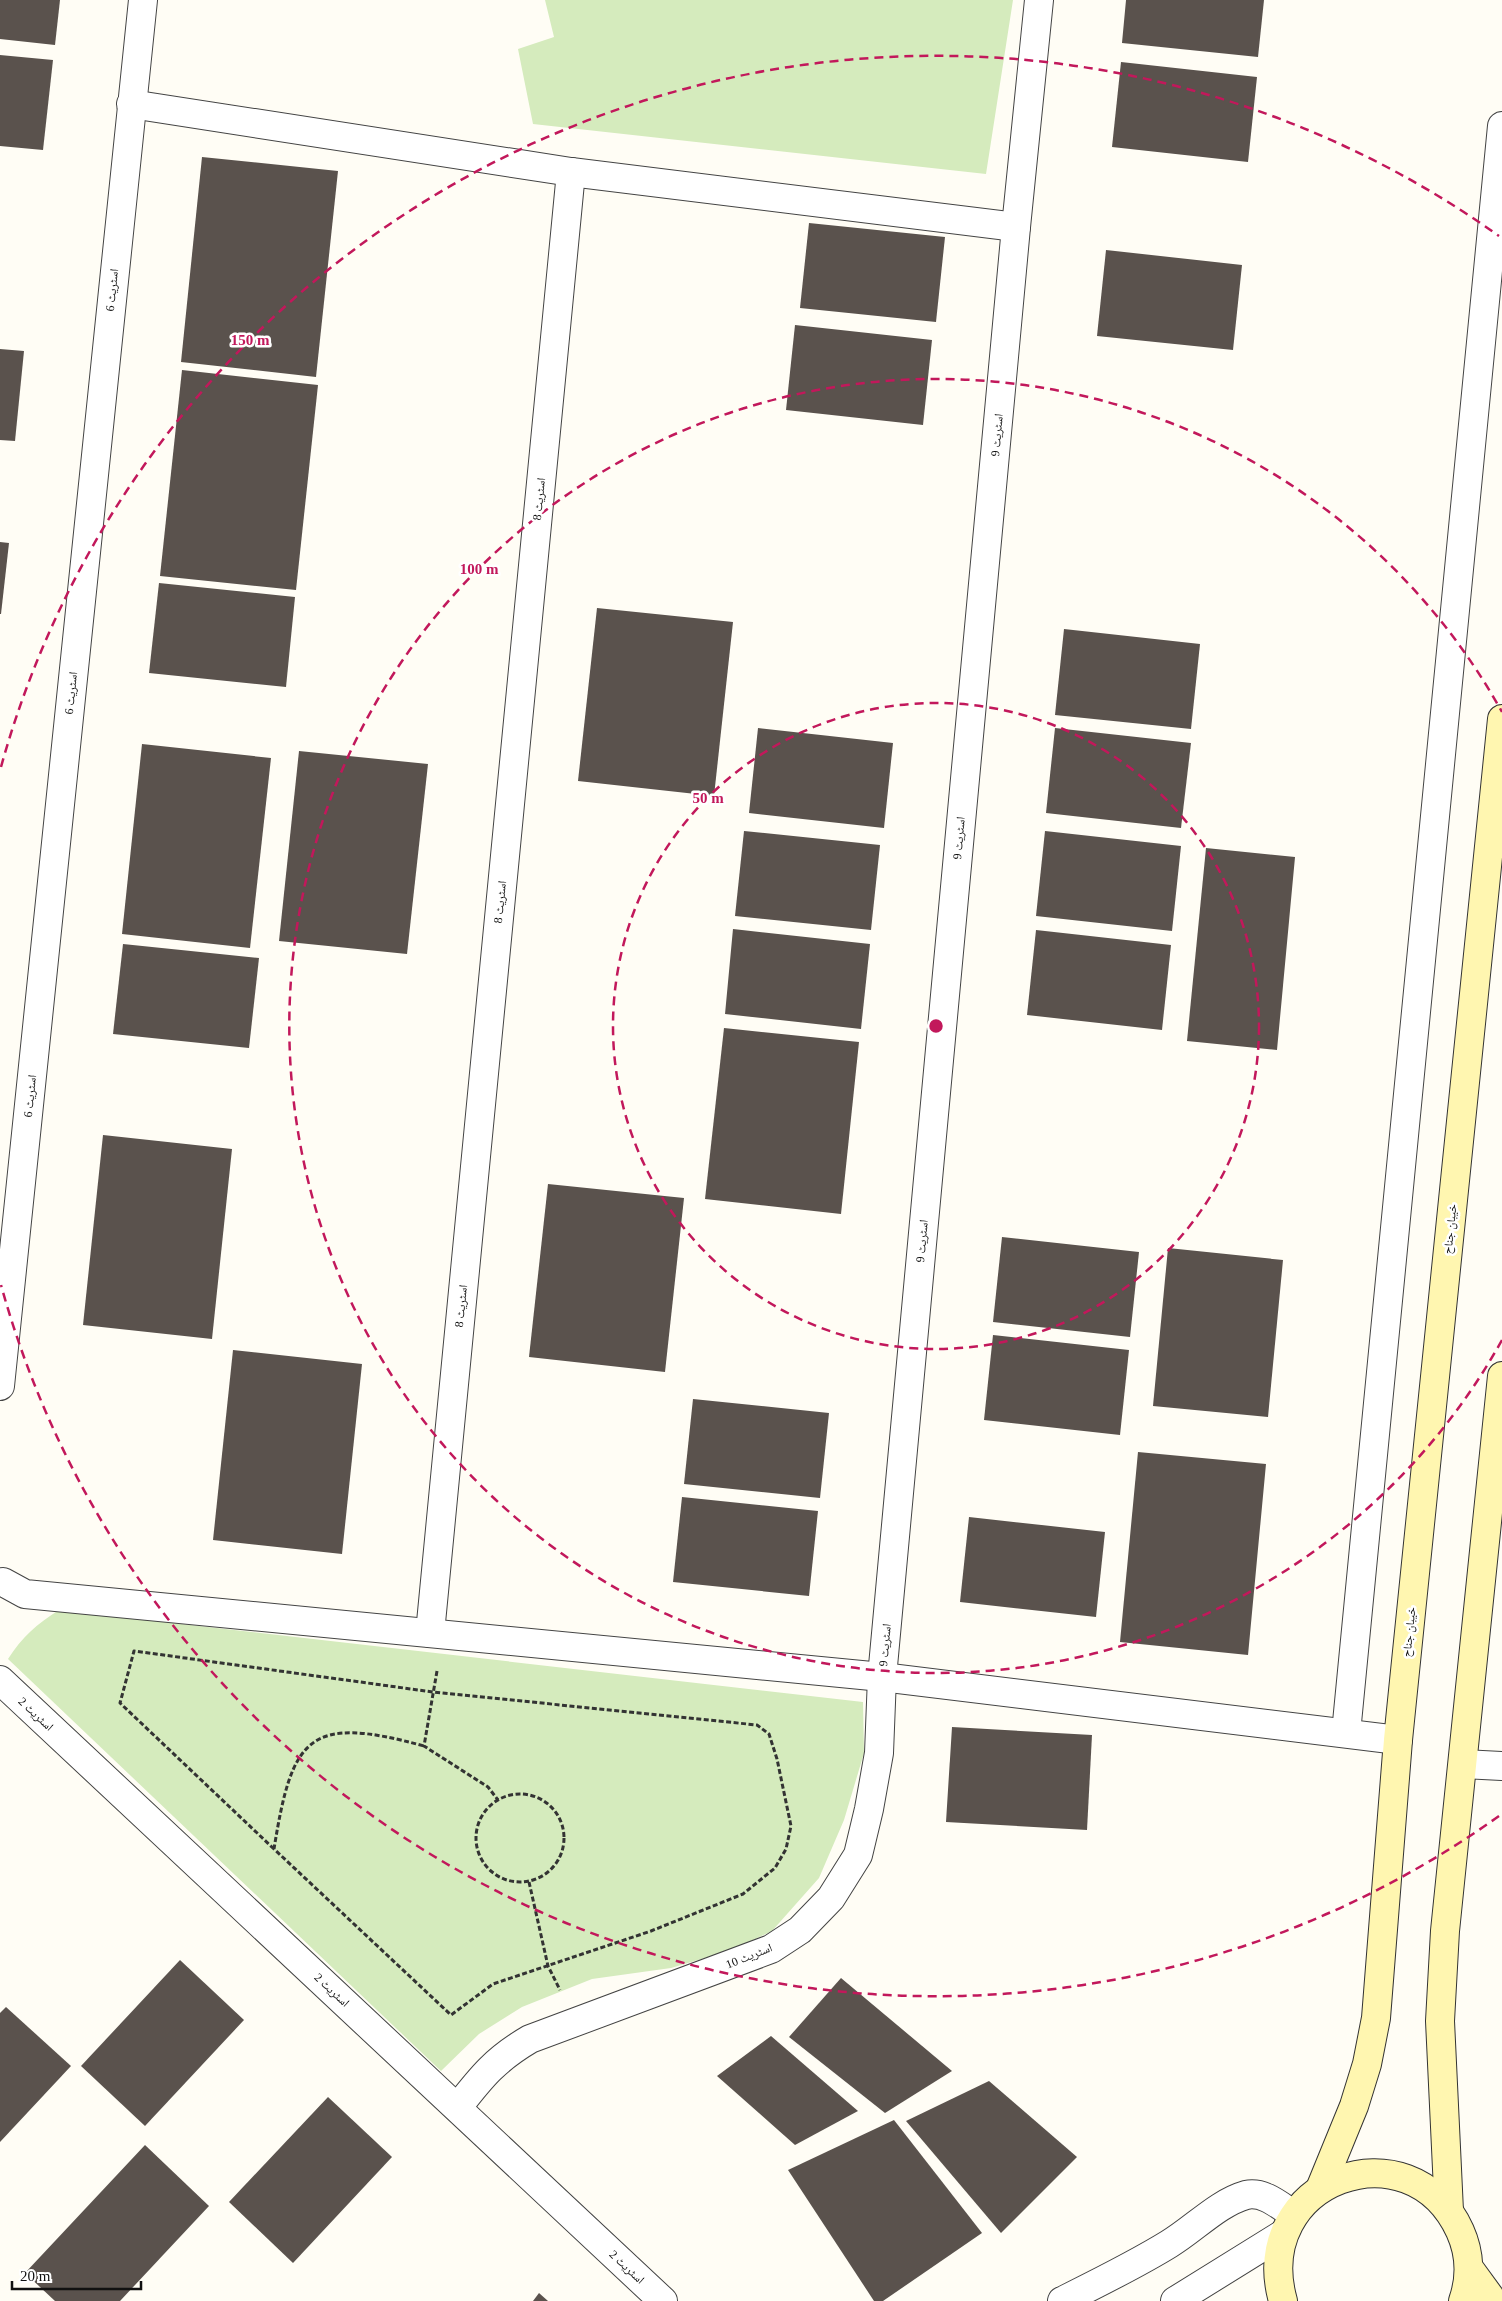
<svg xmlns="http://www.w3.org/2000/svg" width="1502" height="2301" font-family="'Times New Roman','Noto Naskh Arabic',serif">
  <rect width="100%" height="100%" fill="#fffdf5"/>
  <g fill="#d5ebbd">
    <polygon points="545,0 1013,0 986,174 533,124 518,49 554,37"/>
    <path d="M59,1610l804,92 1,51 -20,67 -25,58 -47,53 -40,19 -61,18 -79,11 -70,28 -43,27 -38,37 -433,-412c14,-22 29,-35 51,-49z"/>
  </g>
  <g fill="#5a524d">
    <polygon points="0,0 60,0 55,45 0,39"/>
    <polygon points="1126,0 1264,0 1258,57 1122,43"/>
    <polygon points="0,55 53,60 43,150 0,146"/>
    <polygon points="1121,62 1257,77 1248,162 1112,147"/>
    <polygon points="202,157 338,171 316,377 181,362"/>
    <polygon points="809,223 945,237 936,322 800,308"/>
    <polygon points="1106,250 1242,265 1233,350 1097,336"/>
    <polygon points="795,325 932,340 923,425 786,410"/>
    <polygon points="0,349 24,351 15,441 0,440"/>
    <polygon points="182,370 318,385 296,590 160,576"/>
    <polygon points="0,542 9,543 1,614 0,614"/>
    <polygon points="159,583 295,597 286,687 149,673"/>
    <polygon points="597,608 733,622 714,796 578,781"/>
    <polygon points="1064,629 1200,644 1191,729 1055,715"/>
    <polygon points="758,728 893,743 884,828 749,813"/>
    <polygon points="1055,728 1191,743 1181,828 1046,813"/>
    <polygon points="142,744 271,758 250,948 122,934"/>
    <polygon points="299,751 428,764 407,954 279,941"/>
    <polygon points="744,831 880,845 871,930 735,916"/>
    <polygon points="1045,831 1181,846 1172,931 1036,916"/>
    <polygon points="1206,848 1295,857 1277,1050 1187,1041"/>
    <polygon points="733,929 870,944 861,1029 725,1014"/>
    <polygon points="1036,930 1171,945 1162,1030 1027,1015"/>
    <polygon points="123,944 259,958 249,1048 113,1034"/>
    <polygon points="724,1028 859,1042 841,1214 705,1199"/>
    <polygon points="103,1135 232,1149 212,1339 83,1325"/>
    <polygon points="548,1184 684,1198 665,1372 529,1357"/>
    <polygon points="1002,1237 1139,1252 1130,1337 993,1322"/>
    <polygon points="1168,1248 1283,1260 1268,1417 1153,1406"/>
    <polygon points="993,1335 1129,1350 1120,1435 984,1420"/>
    <polygon points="233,1350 362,1364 342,1554 213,1540"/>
    <polygon points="693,1399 829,1413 820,1498 684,1484"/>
    <polygon points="1138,1452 1266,1464 1248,1655 1120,1642"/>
    <polygon points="682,1497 818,1511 809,1596 673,1582"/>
    <polygon points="969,1517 1105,1532 1096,1617 960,1602"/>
    <polygon points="952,1727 1092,1735 1087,1830 946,1822"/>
    <polygon points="180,1960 244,2020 145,2126 81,2066"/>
    <polygon points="841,1978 952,2071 885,2113 789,2037"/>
    <polygon points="6,2007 71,2066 0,2142 0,2013"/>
    <polygon points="771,2036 858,2111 795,2145 717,2076"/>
    <polygon points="989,2081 1077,2157 1001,2233 906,2121"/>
    <polygon points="328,2097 392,2157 293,2263 229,2202"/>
    <polygon points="894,2120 982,2233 883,2301 874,2301 788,2170"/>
    <polygon points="145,2145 209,2206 120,2301 55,2301 25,2273"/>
    <polygon points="539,2293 548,2301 533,2301"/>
  </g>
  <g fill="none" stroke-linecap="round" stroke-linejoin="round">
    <g stroke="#444" stroke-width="30">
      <g id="minor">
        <polyline points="131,104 571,172 1016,227"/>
        <polyline points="0,1386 143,0"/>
        <polyline points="3,1582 25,1594 882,1677 1398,1740"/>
        <polyline points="430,1633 571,172"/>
        <polyline points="0,1680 663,2301"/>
        <polyline points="1346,1733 1502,126"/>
        <polyline points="1463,1764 1502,1766"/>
        <path d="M458,2107c24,-31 38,-48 72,-68l241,-90 29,-19 31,-32 27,-43 11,-46 10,-56 3,-76 134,-1450 23,-227"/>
        <path d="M1062,2301c36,-18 73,-36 107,-57 25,-15 49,-41 77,-49 18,-4 34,11 48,20"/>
      </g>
    </g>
    <g stroke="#444" stroke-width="30">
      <polyline id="tertiary" points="1175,2301 1283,2234"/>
    </g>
    <g stroke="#333" stroke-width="30">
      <g id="secondary">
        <polyline points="1320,2189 1354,2106 1367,2064 1376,2018 1398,1740 1502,719"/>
        <polyline points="1449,2211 1440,2021 1445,1931 1502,1376"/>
        <polyline points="1469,2268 1493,2301"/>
        <path d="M1283,2301c-34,-121 127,-179 177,-70 10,22 11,47 3,70"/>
      </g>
    </g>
    <g stroke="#333" stroke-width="3" stroke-dasharray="5 2.5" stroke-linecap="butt">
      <polyline points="437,1671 424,1746 488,1787 498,1800"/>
      <circle cx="520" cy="1838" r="44"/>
      <path d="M274,1849l-154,-146 14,-52 299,41 324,33 12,9 8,25 14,67 -5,23 -11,19 -32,26 -92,37 -158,53 -42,31 -177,-166c18,-112 34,-135 150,-103"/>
      <polyline points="529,1882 548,1966 560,1990"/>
    </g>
    <use href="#minor" stroke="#fff" stroke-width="28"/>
    <use href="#tertiary" stroke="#fff" stroke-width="28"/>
    <use href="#secondary" stroke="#fff6b0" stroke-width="28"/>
  </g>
  <g fill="none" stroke="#c2185b" stroke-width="2.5" stroke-dasharray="9 6">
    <circle cx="936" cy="1026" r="323"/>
    <path d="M1502 1340A647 647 0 1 1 1502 712"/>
    <path d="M1499 1816A970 970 0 0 1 1 1285M1 767A970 970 0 0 1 1499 236"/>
  </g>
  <g text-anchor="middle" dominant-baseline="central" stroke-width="5" stroke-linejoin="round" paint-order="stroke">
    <g font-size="12" fill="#111" stroke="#fff">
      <text transform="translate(112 290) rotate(-84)">اسٹریٹ 6</text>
      <text transform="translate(997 435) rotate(-85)">اسٹریٹ 9</text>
      <text transform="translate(539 499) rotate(-84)">اسٹریٹ 8</text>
      <text transform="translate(71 693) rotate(-84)">اسٹریٹ 6</text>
      <text transform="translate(959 838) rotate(-85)">اسٹریٹ 9</text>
      <text transform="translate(500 902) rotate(-84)">اسٹریٹ 8</text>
      <text transform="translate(30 1096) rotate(-84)">اسٹریٹ 6</text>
      <text transform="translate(1450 1229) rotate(-84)">خیبان جناح</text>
      <text transform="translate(922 1241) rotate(-85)">اسٹریٹ 9</text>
      <text transform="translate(461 1306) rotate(-84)">اسٹریٹ 8</text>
      <text transform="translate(1409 1632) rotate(-84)">خیبان جناح</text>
      <text transform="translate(885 1645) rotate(-85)">اسٹریٹ 9</text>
      <text transform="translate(36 1714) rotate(43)">اسٹریٹ 2</text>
      <text transform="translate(749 1956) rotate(-22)">اسٹریٹ 10</text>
      <text transform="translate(332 1990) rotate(43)">اسٹریٹ 2</text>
      <text transform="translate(627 2267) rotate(43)">اسٹریٹ 2</text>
    </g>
  </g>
  <circle cx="936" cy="1026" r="8" fill="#c2185b" stroke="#fff" stroke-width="2.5"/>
  <g font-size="15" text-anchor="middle" font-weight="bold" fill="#c2185b" stroke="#fff" stroke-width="5" stroke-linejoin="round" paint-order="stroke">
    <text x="250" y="345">150 m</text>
    <text x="479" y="574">100 m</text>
    <text x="708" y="803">50 m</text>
  </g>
  <path d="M12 2281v8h129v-8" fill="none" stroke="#111111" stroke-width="2.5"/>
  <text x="20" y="2281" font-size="15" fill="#111111" stroke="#ffffff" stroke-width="4" paint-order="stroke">20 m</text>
</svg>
